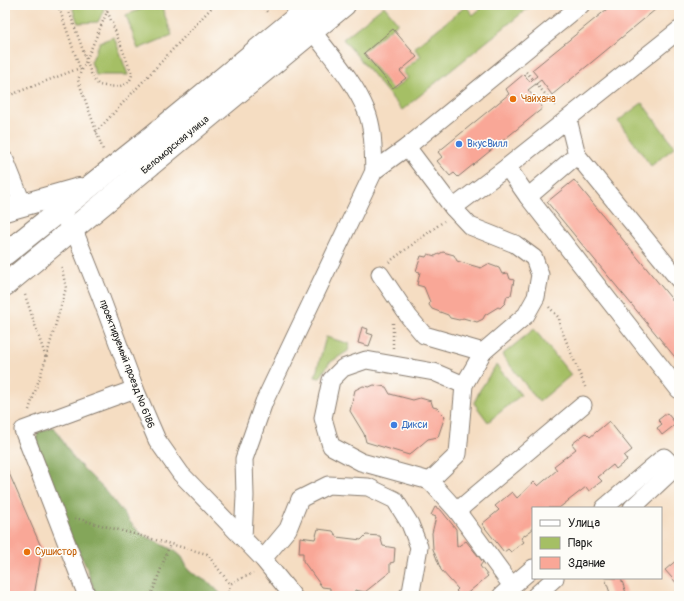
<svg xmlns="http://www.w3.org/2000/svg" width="684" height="601" font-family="Pangolin,sans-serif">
  <rect width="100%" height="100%" fill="#fdfcf7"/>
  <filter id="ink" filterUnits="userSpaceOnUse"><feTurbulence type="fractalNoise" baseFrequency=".025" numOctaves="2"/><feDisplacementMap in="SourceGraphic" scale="8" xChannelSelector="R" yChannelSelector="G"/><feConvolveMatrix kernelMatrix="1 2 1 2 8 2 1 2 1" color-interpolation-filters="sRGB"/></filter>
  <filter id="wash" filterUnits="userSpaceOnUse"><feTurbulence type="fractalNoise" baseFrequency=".012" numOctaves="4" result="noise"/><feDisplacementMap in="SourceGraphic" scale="16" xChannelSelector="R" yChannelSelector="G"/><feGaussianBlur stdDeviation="0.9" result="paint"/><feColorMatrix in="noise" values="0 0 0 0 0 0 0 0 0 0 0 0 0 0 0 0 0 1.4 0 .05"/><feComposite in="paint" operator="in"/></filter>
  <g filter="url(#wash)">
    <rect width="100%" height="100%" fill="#f5ddc2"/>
    <g fill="#a5bf65" stroke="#606e40">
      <polygon points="75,5 102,5 104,10 98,22 78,23 73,10"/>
      <polygon points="152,5 161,5 172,35 138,49 126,15"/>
      <polygon points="485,5 501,5 504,9 509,5 532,5 402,110 343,39 384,6 398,23 362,52 393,90 408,78 403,71 421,56 414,48 466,6 473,15"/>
      <polygon points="114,37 128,75 96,75 91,62 100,42"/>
      <polygon points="642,103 675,147 651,166 618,121"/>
      <polygon points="534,329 571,375 539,402 502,355"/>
      <polygon points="326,337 350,344 348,351 329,363 320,378 315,377"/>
      <polygon points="496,365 521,395 488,422 474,403 480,390"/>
    </g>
    <polygon fill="#84a65a" stroke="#50613b" points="54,427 74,459 106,491 134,527 142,534 175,551 182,557 189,571 211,584 223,596 92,596 94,590 86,566 62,520 36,440 38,432"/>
    <g id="blocks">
      <g fill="#f9a797">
        <polygon points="612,5 661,5 552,95 541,80 528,90 543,108 458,177 454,173 450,176 437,161 442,157 438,152 509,94 506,89 524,74 530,82 533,79 537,76 532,70"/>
        <polygon points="393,29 417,57 400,71 406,78 393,88 364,53"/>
        <polygon points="574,180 679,308 679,362 547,202"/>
        <polygon points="443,252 454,255 457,261 481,268 488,264 499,268 502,274 508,273 510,279 514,280 511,295 507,296 505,303 500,308 498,307 485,315 483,319 477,322 463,318 459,320 450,318 448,315 432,309 429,305 430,302 424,287 417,285 420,272 416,271 421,256 426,257 428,254 435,256"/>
        <polygon points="362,327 368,329 367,333 373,335 369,346 358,343"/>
        <polygon points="374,385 386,387 390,394 413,400 420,398 431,401 433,407 437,408 445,416 438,437 428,439 409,455 366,442 364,434 350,411 355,390 363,386 369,387"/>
        <polygon points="667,413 676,424 662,435 657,428 662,424 658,420"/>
        <polygon points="609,421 632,450 624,456 627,460 616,469 613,465 598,477 602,481 589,491 586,487 559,508 533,508 533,529 521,538 524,542 511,552 508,549 504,552 482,524 499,510 495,506 512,492 517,498 534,482 538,486 557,470 554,466 576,449 572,444 586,433 590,437"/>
        <polygon points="5,464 42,549 34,596 5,596"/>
        <polygon points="435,507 441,510 456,529 457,547 466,541 483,562 480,566 488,576 464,596 461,596 456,591 458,589 441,570 433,549 432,533 436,517 431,515"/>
        <polygon points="318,529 333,531 337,537 361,540 366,535 380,536 383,546 395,548 394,562 390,563 390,572 365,592 355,590 354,596 330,593 330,588 322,587 303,561 303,553 299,553 300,537 315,539"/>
        <polygon points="679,558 679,586 665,570"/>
        <polygon points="605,578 621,578 626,593 611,596"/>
      </g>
    </g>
  </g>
  <g filter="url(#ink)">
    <use href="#blocks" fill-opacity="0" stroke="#887c6f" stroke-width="1"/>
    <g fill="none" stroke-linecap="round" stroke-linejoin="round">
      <g stroke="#887c6f" stroke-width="19">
        <g id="minor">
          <polyline points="581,5 407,147 453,208 507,167 679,30"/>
          <path d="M313,32c18,24 41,49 53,78 8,19 7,41 8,61"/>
          <polyline points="568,119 577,155"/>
          <polyline points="5,160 23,205"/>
          <polyline points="507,167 528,197"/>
          <polyline points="58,211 74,230 100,295 135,389 157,440 181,474 263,559 293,596"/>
          <polyline points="380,274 409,317 424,335 483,352 526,315 536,297 540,275 534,258 515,244 470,226 453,208"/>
          <polyline points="679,280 577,155 528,197 679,390"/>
          <polyline points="430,481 361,462 331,446 323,418 331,380 343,368 366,360 434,372 464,385"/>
          <polyline points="604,508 664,457 675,468"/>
          <polyline points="632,508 679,464"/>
          <polyline points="457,511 430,481 458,454 464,385 483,352"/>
          <polyline points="243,538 245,496 244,459 264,402 374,171 407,147"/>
          <polyline points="263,559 288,529 300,499 328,485 368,487 395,500 410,524 419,547 411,592 407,596"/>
          <polyline points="512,586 533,568"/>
          <polyline points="87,596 23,430 135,389"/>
          <polyline points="501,596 512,586 457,511 583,405"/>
          <polyline points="535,596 555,578"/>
        </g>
      </g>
      <g stroke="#887c6f" stroke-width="24">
        <g id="major">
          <polyline points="5,210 79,189"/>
          <polyline points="5,254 143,144 312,5"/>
          <polyline points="5,285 344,5"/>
        </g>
      </g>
      <g stroke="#887c6f" stroke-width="2.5" stroke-dasharray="1 3" stroke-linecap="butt">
        <polyline points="58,5 81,71 78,80 103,150"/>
        <path d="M70,5l-1,6 24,68 6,6c11,2 31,5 33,-11l-27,-69"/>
        <polyline points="261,5 269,14"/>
        <polyline points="82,70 110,5"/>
        <polyline points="526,72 533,79"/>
        <polyline points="536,84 557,107"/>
        <polyline points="5,97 80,68"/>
        <polyline points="96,132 214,5"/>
        <polyline points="389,262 444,221"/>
        <polyline points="25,295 46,358"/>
        <polyline points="549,307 559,318 560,326 586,389"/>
        <polyline points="393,348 393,323"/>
        <polyline points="29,410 46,358 66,288 61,264"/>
        <polyline points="75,518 207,554 230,584 253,573"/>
        <polyline points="151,596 170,544"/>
        <polyline points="228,596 230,584"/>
      </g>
      <use href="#minor" stroke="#fff" stroke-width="17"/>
      <use href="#major" stroke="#fff" stroke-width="22"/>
    </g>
  </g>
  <g fill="#e8710a" stroke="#fdfcf7" stroke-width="1.5">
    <circle cx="513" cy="99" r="4"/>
    <circle cx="27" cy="552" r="4"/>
  </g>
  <g fill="#3f7fe0" stroke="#fdfcf7" stroke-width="1.5">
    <circle cx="459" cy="144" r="4"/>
    <circle cx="394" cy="425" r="4"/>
  </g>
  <g text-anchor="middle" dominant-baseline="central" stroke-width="3" stroke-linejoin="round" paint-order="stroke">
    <g font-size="10" fill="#c56008" stroke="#fdfcf7" text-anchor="start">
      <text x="521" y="99">Чайхана</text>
      <text x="35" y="552">Сушистор</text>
    </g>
    <g font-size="10" fill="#366cbe" stroke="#fdfcf7" text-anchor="start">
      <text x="467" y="144">ВкусВилл</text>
      <text x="402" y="425">Дикси</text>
    </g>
    <g font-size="10" fill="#1c1c1c" stroke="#fdfcf7">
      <text transform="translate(175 145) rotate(-40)">Беломорская улица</text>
      <text transform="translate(127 364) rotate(69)">проектируемый проезд № 6186</text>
    </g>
  </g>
  <rect width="684" height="601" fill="none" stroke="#fdfcf7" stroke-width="20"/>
  <rect x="532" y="507" width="130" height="72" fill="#fdfcf7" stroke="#a3a29f"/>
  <rect x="540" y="520" width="20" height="6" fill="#ffffff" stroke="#a3a29f"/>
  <text x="568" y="527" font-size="12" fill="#1c1c1c">Улица</text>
  <rect x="540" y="537" width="20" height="12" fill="#a5bf65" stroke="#a3a29f"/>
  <text x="568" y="547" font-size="12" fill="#1c1c1c">Парк</text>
  <rect x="540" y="557" width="20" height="12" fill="#f9a797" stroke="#a3a29f"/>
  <text x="568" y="567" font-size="12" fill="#1c1c1c">Здание</text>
</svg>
